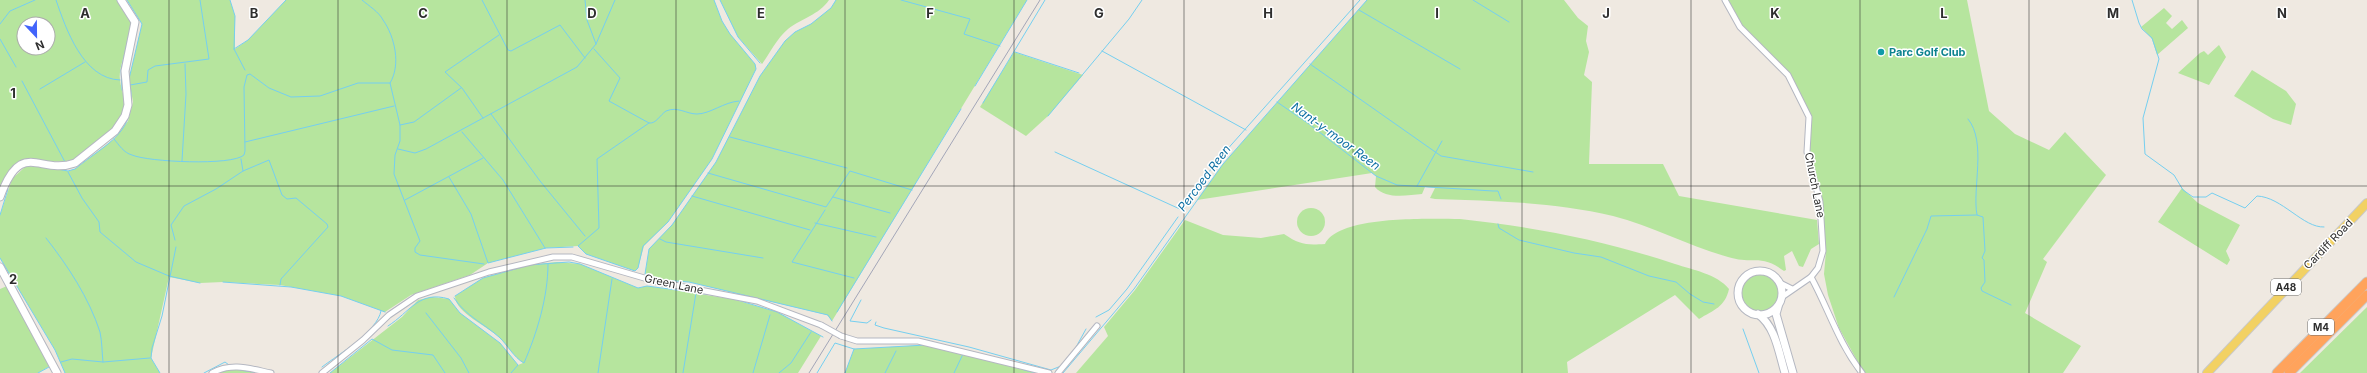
<svg xmlns="http://www.w3.org/2000/svg" width="2367" height="373" font-family="Inter,sans-serif">
  <rect width="100%" height="100%" fill="#efe9e1"/>
  <g fill="#b6e59e" fill-rule="evenodd">
    <path d="M0,0h117c4,8 13,14 14,23 2,18 -13,39 -11,57 1,11 8,22 3,33 -8,17 -29,32 -44,42l-1,3c-33,13 -58,-17 -78,30zM24,24h24v24h-24z"/>
    <polygon points="127,0 230,0 235,16 235,49 248,40 286,0 714,0 722,21 730,34 755,64 756,69 712,159 668,222 644,246 638,268 635,271 586,254 578,246 546,248 488,263 470,275 411,295 385,312 341,296 280,285 223,282 200,283 169,277 151,358 160,373 65,373 55,350 0,258 0,215 12,179 26,166 47,167 68,171 75,169 114,139 128,121 133,102 129,79 142,24"/>
    <path d="M720,0h109c-10,15 -27,18 -41,29 -11,9 -18,24 -26,35l-24,-27z"/>
    <polygon points="836,0 1027,0 832,321 827,315 689,282 662,280 645,274 649,249 672,225 716,162 760,76 785,41 795,32 811,24 831,8"/>
    <path d="M1367,0h197l14,18 10,8 -2,15 3,11 -5,23 8,7 -3,82h74l16,32 138,24 2,24 -8,5 -8,18 -4,-1 -7,-15 -8,5 2,14 -2,1c-24,-18 -30,-6 -56,-14 -39,-11 -76,-31 -115,-41 -59,-14 -118,-15 -178,-17l-5,-1 5,-10 -10,-1 -3,7c-14,1 -36,6 -47,-7l1,-11 -4,-3 -175,27 26,-36z"/>
    <polygon points="1725,0 1967,0 1989,111 2015,134 2049,150 2065,132 2106,175 2043,259 2047,262 2025,313 2081,346 2063,373 1864,373 1839,328 1828,295 1824,274 1826,251 1820,202 1807,152 1809,117 1788,75 1740,27"/>
    <polygon points="2164,8 2172,16 2166,23 2172,29 2182,20 2188,28 2157,55 2152,39 2141,27"/>
    <polygon points="2219,45 2226,57 2209,85 2178,73 2200,53 2204,51 2208,55"/>
    <polygon points="1014,52 1083,75 1048,116 1026,136 980,107"/>
    <polygon points="2252,70 2286,91 2296,104 2291,125 2273,119 2234,96"/>
    <polygon points="2182,188 2198,203 2240,225 2226,251 2230,260 2227,265 2158,222"/>
    <circle cx="1311" cy="222" r="14"/>
    <path d="M1460,219c75,8 143,21 215,45 18,6 42,10 54,25 -4,18 -15,21 -30,30l-24,-24 -108,67 1,11h-492l32,-37 -4,-9 31,-37 50,-70 38,15 38,3 23,-4c16,11 22,11 41,10 14,-29 105,-25 135,-25z"/>
    <path d="M557,262l23,2 58,24 9,-2 85,13 45,13 44,24 -23,37h-468l72,-56 16,-17 14,-3 17,2 11,14 40,30 18,22 5,-2c-9,-7 -15,-16 -23,-25 -11,-11 -45,-25 -45,-42l28,-18 45,-13z"/>
    <circle cx="1760" cy="293" r="19"/>
    <polygon points="7,286 50,366 38,373 0,373 0,289"/>
    <polygon points="2367,307 2367,373 2300,373"/>
    <polygon points="926,345 1036,373 845,373 854,349"/>
    <polygon points="229,368 231,369 259,373 217,373"/>
  </g>
  <g fill="none" stroke-linecap="round" stroke-linejoin="round">
    <g stroke="#75cff0" stroke-width="1">
      <path d="M56,0c10,29 27,79 64,80"/>
      <polyline points="117,0 120,5"/>
      <polyline points="127,0 142,24 129,79"/>
      <polyline points="230,0 235,16 234,49 245,70"/>
      <path d="M362,0c7,6 17,12 21,20 12,17 18,45 7,63l10,42v16l-5,14 -1,19 26,67 -5,7v4l5,3 64,9"/>
      <polyline points="482,0 508,50 511,51 560,25 585,58"/>
      <polyline points="585,0 587,20 596,44"/>
      <polyline points="720,0 738,37 760,63"/>
      <polyline points="901,0 970,19 964,34 1000,46"/>
      <polyline points="1473,0 1509,22"/>
      <path d="M2132,0l7,23 3,6 10,9 7,21 -16,59 2,36 29,21 9,15 10,7h13l6,-4 33,15 12,-12c25,1 46,32 67,31"/>
      <polyline points="1359,10 1460,69"/>
      <polyline points="0,24 10,11 35,0"/>
      <polyline points="0,39 16,67"/>
      <polyline points="234,49 248,40 286,0"/>
      <path d="M594,49l26,29 -11,23 40,22c7,1 11,-8 17,-12 12,-5 20,3 31,3 13,0 27,-12 42,-13"/>
      <polyline points="1102,51 1246,130"/>
      <polyline points="1015,52 1079,73"/>
      <polyline points="1310,64 1441,156 1533,172"/>
      <polyline points="22,81 65,162"/>
      <polyline points="130,85 147,82 148,70 155,66 209,59 200,0"/>
      <polyline points="975,86 1027,0"/>
      <polyline points="40,89 85,62"/>
      <polyline points="122,90 121,70 129,34"/>
      <polyline points="1277,102 1309,124 1376,176 1397,185 1493,191 1498,191 1501,199"/>
      <polyline points="983,103 1045,0"/>
      <polyline points="491,114 540,181 585,236"/>
      <polyline points="1048,116 1129,19 1142,0"/>
      <polyline points="483,118 462,88 445,72 499,35"/>
      <path d="M1968,119c19,23 4,69 9,96l6,2 2,34 -3,7 2,2 1,22 -4,6 1,3 29,14"/>
      <polyline points="649,123 597,159 599,228 578,246 586,254 635,271 638,268 643,246 668,222 712,159 756,69 755,64 730,34 722,21 714,0"/>
      <polyline points="400,125 414,122 461,88"/>
      <polyline points="462,132 503,180 545,248"/>
      <polyline points="730,137 847,168"/>
      <path d="M114,139c5,6 10,14 18,16 16,7 100,11 112,0l1,-4 -1,-64 3,-12 3,-1 19,14 22,9 29,-1 38,-13h32"/>
      <polyline points="245,142 394,106"/>
      <polyline points="398,149 415,153 426,149 577,67 596,44 615,0"/>
      <polyline points="1055,152 1182,210 1216,162 1360,0"/>
      <polyline points="241,159 243,171"/>
      <polyline points="182,161 186,94 185,64"/>
      <path d="M57,169l11,2 7,-2c33,-27 63,-36 55,-85"/>
      <polyline points="68,172 82,198 99,222 100,232 136,262 169,276 200,283"/>
      <polyline points="708,173 826,207 850,171 912,190"/>
      <polyline points="449,177 471,214 488,263 546,248 573,247"/>
      <polyline points="1417,186 1442,141"/>
      <polyline points="692,196 810,230"/>
      <polyline points="833,197 890,213"/>
      <polyline points="405,200 483,158"/>
      <polyline points="825,210 792,262 854,278"/>
      <polyline points="0,215 8,189"/>
      <polyline points="815,223 876,237"/>
      <polyline points="1498,224 1499,228 1519,240 1574,253 1601,257 1649,276 1676,282 1690,294 1703,302 1714,304"/>
      <path d="M46,238c22,28 43,60 54,94 2,9 2,21 3,30"/>
      <polyline points="660,239 666,242 763,258"/>
      <polyline points="175,240 171,225 184,206 216,189 243,171 269,160 282,195 287,199 296,198 327,224 328,227 281,279 280,285"/>
      <polyline points="0,258 55,350 65,373"/>
      <polyline points="529,265 569,262 580,264 638,288 647,286 713,295"/>
      <polyline points="223,282 291,287 341,296 385,312"/>
      <polyline points="455,296 483,278 526,266"/>
      <polyline points="1894,297 1927,229 1931,216 1977,215"/>
      <path d="M454,298c12,18 29,25 45,39 9,8 14,20 25,26 13,-30 24,-66 24,-99"/>
      <polyline points="734,299 777,312 823,337"/>
      <polyline points="861,300 850,321 867,323 871,320"/>
      <polyline points="837,312 961,109"/>
      <polyline points="426,313 461,358 469,373"/>
      <polyline points="1096,317 1109,310 1127,289 1178,217"/>
      <polyline points="832,321 828,315 689,282 662,280 645,274 649,249 672,225 716,162 760,76 785,41 795,32 811,24 831,8 836,0"/>
      <polyline points="876,322 875,325 884,328 969,347 1051,370 1061,366"/>
      <path d="M388,326c22,-14 31,-36 61,-27l11,14 40,30 18,22 -7,8"/>
      <polyline points="1743,329 1759,373"/>
      <polyline points="1075,349 1086,329"/>
      <polyline points="61,362 72,359 103,362 150,358"/>
      <path d="M322,367c17,-13 55,-35 59,-56"/>
      <polyline points="240,370 259,373"/>
      <polyline points="1024,370 1036,373"/>
      <polyline points="38,373 49,367"/>
      <polyline points="160,373 151,358 152,348 162,316 176,247"/>
      <polyline points="204,373 225,362 229,365"/>
      <polyline points="330,373 372,339 392,350 433,355 445,373"/>
      <polyline points="598,373 612,279"/>
      <polyline points="683,373 696,293"/>
      <polyline points="753,373 770,315"/>
      <polyline points="779,373 791,363 811,332"/>
      <polyline points="817,373 835,343 854,349 926,345"/>
      <polyline points="845,373 854,349"/>
      <polyline points="885,373 896,351"/>
      <polyline points="954,373 963,354"/>
      <polyline points="1063,373 1134,289 1223,164 1367,0"/>
    </g>
    <g stroke="#b4b7c1" stroke-width="7">
      <g id="street">
        <polyline points="1725,0 1740,27 1788,75 1809,117 1807,152 1820,202 1823,251 1818,268 1811,277 1782,297"/>
        <path d="M1811,277c18,33 27,65 51,96"/>
        <polyline points="1780,283 1792,289"/>
        <polyline points="841,336 857,341 918,341 1049,373"/>
        <path d="M212,373c20,-11 39,-4 59,0"/>
        <polyline points="322,373 363,340 389,315 417,296 489,272 553,257 572,257 658,282 757,301 821,325"/>
        <polyline points="1058,373 1097,326"/>
      </g>
    </g>
    <g stroke="#b4b7c1" stroke-width="9">
      <g id="secondary">
        <path d="M0,197c22,-60 39,-21 75,-34l40,-32 10,-15 3,-11 -3,-34 10,-49 -14,-22"/>
        <polyline points="0,267 57,373"/>
        <circle cx="1760" cy="293" r="22"/>
        <polyline points="1778,307 1776,314 1793,373"/>
        <path d="M1758,314c18,13 21,40 27,59"/>
      </g>
    </g>
    <g stroke="#c9c9c9" stroke-width="10">
      <polyline id="primary" points="2207,373 2367,203"/>
    </g>
    <g stroke="#c9c9c9" stroke-width="11">
      <g id="highway">
        <polyline points="2277,373 2367,282"/>
        <polyline points="2289,373 2367,295"/>
      </g>
    </g>
    <use href="#street" stroke="#fff" stroke-width="5"/>
    <use href="#secondary" stroke="#fff" stroke-width="7"/>
    <use href="#primary" stroke="#f2d163" stroke-width="8"/>
    <use href="#highway" stroke="#ffa35c" stroke-width="9"/>
    <polyline stroke="#a3a6b8" stroke-width="1" points="809,373 1040,0"/>
    <g stroke="#b4b7c1" stroke-width="7" stroke-linecap="butt">
      <polyline id="street-bridge" points="821,325 841,336"/>
    </g>
    <use href="#street-bridge" stroke="#fff" stroke-width="5"/>
  </g>
  <path fill="none" stroke="#2e2e2e" stroke-width="1" stroke-opacity="0.55" d="M169,0v373M338,0v373M507,0v373M676,0v373M845,0v373M1014,0v373M1184,0v373M1353,0v373M1522,0v373M1691,0v373M1860,0v373M2029,0v373M2198,0v373M0,186h2367"/>
  <circle fill="#0f9aa8" stroke="#fff" stroke-width="1.5" cx="1881" cy="52" r="4"/>
  <g text-anchor="middle" dominant-baseline="central" stroke-width="3" stroke-linejoin="round" paint-order="stroke">
    <g fill="#fff" stroke="#6d6d6d" stroke-width="1">
      <rect x="2271" y="279" width="30" height="16" rx="3"/>
      <rect x="2308" y="319" width="26" height="16" rx="3"/>
    </g>
    <g font-size="10" font-weight="bold" fill="#2e2e2e">
      <text x="2286" y="287">A48</text>
      <text x="2321" y="327">M4</text>
    </g>
    <g font-size="11" font-weight="bold" fill="#0d838f" stroke="#fff" text-anchor="start">
      <text x="1889" y="52">Parc Golf Club</text>
    </g>
    <g font-size="11" fill="#2e2e2e" stroke="#fff">
      <text transform="translate(1815 185) rotate(79)">Church Lane</text>
      <text transform="translate(2328 244) rotate(-46)">Cardiff Road</text>
      <text transform="translate(674 284) rotate(12)">Green Lane</text>
    </g>
    <g font-size="12" font-style="italic" fill="#0d6fa3" stroke="#fff">
      <text transform="translate(1336 136) rotate(36)">Nant-y-moor Reen</text>
      <text transform="translate(1204 178) rotate(-53)">Percoed Reen</text>
    </g>
  </g>
  <g font-size="13" text-anchor="middle" font-weight="bold" fill="#2e2e2e" stroke="#fff" stroke-width="3" stroke-linejoin="round" paint-order="stroke">
    <text x="85" y="18">A</text>
    <text x="254" y="18">B</text>
    <text x="423" y="18">C</text>
    <text x="592" y="18">D</text>
    <text x="761" y="18">E</text>
    <text x="930" y="18">F</text>
    <text x="1099" y="18">G</text>
    <text x="1268" y="18">H</text>
    <text x="1437" y="18">I</text>
    <text x="1606" y="18">J</text>
    <text x="1775" y="18">K</text>
    <text x="1944" y="18">L</text>
    <text x="2113" y="18">M</text>
    <text x="2282" y="18">N</text>
    <text x="13" y="98">1</text>
    <text x="13" y="284">2</text>
  </g>
  <g transform="translate(36 36) rotate(158)"><circle r="19" fill="#ffffff" stroke="#ababab"/>
  <path d="M0-3L7 15L0 10L-7 15Z" fill="#4264fb"/>
  <text y="-6" font-size="11" font-weight="bold" text-anchor="middle" fill="#2e2e2e">N</text>
  </g>
</svg>
